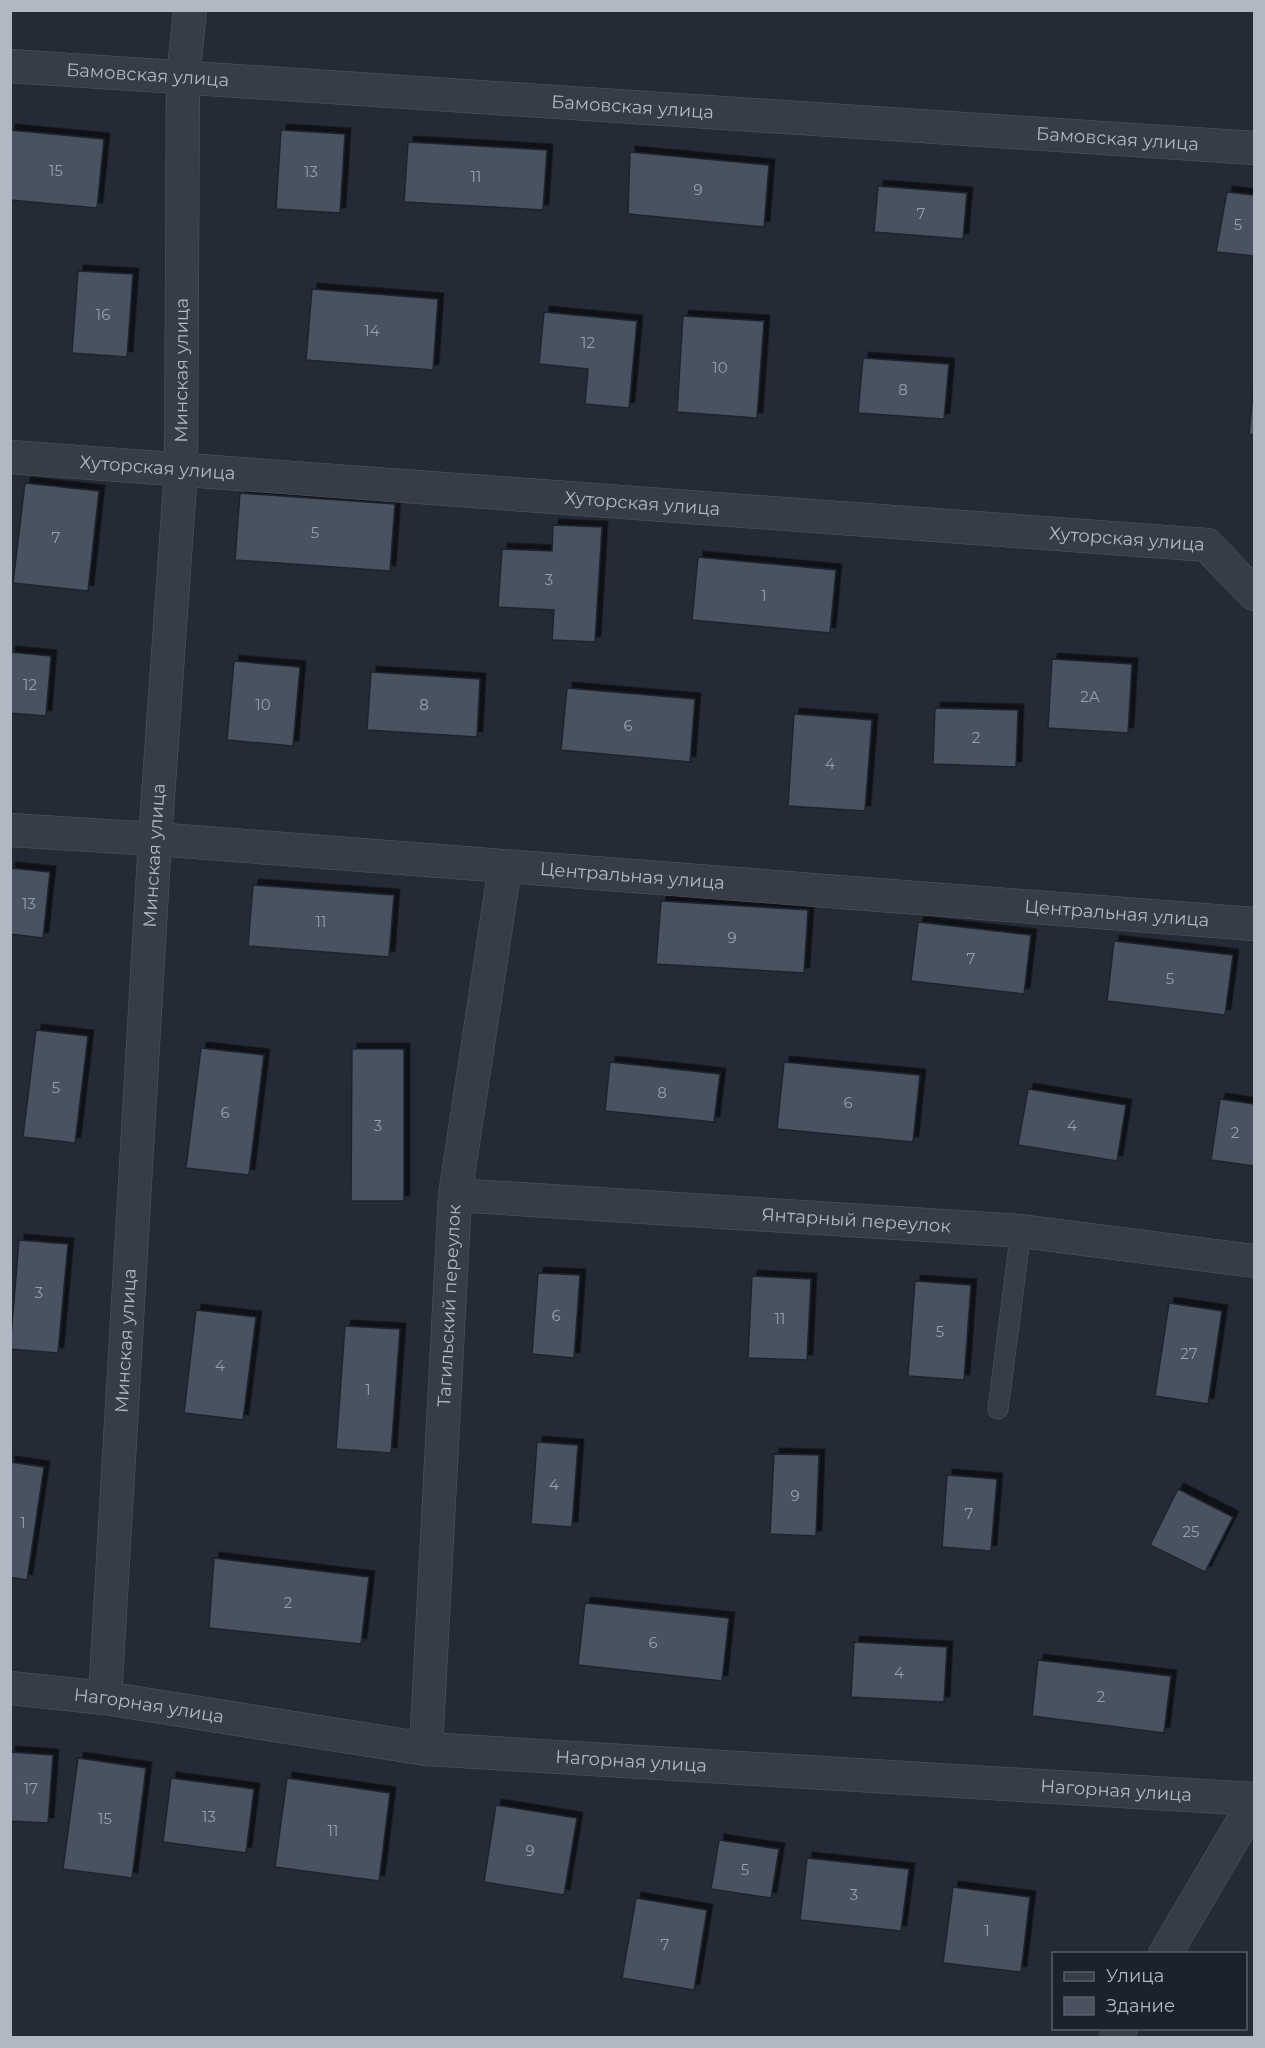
<svg xmlns="http://www.w3.org/2000/svg" width="1265" height="2048" font-family="Montserrat,sans-serif">
  <defs>
    <filter id="shadow"><feDropShadow dx="5.5" dy="-5.5" stdDeviation="0" flood-color="#0009"/></filter>
  </defs>
  <rect width="100%" height="100%" fill="#242b36"/>
  <g fill="#4a5260" stroke="#1e242e" stroke-width="1.5" filter="url(#shadow)">
    <polygon points="10,130 104,139 97,208 10,200"/>
    <polygon points="281,130 345,134 340,213 276,209"/>
    <polygon points="408,142 547,150 543,210 404,202"/>
    <polygon points="630,152 769,165 764,227 628,214"/>
    <polygon points="878,186 967,193 963,239 874,232"/>
    <polygon points="1227,192 1254,195 1254,256 1216,252"/>
    <polygon points="78,271 133,274 127,357 72,353"/>
    <polygon points="312,289 438,299 433,370 306,360"/>
    <polygon points="544,312 637,321 629,408 585,404 588,369 539,364"/>
    <polygon points="683,316 764,321 757,418 677,412"/>
    <polygon points="863,358 949,364 944,419 858,413"/>
    <polygon points="1254,383 1254,435 1249,434"/>
    <polygon points="25,483 99,491 88,591 13,583"/>
    <polygon points="240,493 395,504 390,571 235,560"/>
    <polygon points="553,525 602,527 595,642 552,640 554,610 498,607 502,549 552,551"/>
    <polygon points="698,557 836,570 830,633 692,620"/>
    <polygon points="10,652 51,656 46,716 10,713"/>
    <polygon points="1052,659 1132,664 1128,733 1048,728"/>
    <polygon points="234,661 300,667 293,746 227,740"/>
    <polygon points="371,672 480,679 477,737 367,730"/>
    <polygon points="567,688 695,699 690,762 561,750"/>
    <polygon points="935,708 1018,710 1016,767 933,764"/>
    <polygon points="794,714 872,720 865,811 788,806"/>
    <polygon points="10,868 50,872 43,938 10,934"/>
    <polygon points="253,885 394,895 389,957 248,946"/>
    <polygon points="661,901 808,910 804,973 656,964"/>
    <polygon points="918,922 1031,935 1024,994 911,981"/>
    <polygon points="1114,941 1233,955 1225,1015 1107,1001"/>
    <polygon points="36,1030 88,1036 75,1143 23,1137"/>
    <polygon points="201,1048 264,1055 249,1175 186,1168"/>
    <polygon points="352,1049 404,1049 404,1201 351,1201"/>
    <polygon points="610,1062 720,1074 714,1122 605,1111"/>
    <polygon points="784,1062 920,1075 913,1142 777,1129"/>
    <polygon points="1028,1089 1126,1105 1117,1161 1018,1145"/>
    <polygon points="1220,1099 1254,1104 1254,1166 1211,1160"/>
    <polygon points="19,1240 68,1244 58,1353 10,1349"/>
    <polygon points="538,1273 580,1275 574,1358 532,1354"/>
    <polygon points="752,1276 811,1279 807,1360 748,1358"/>
    <polygon points="915,1281 971,1285 964,1380 908,1376"/>
    <polygon points="1169,1303 1222,1311 1208,1404 1155,1396"/>
    <polygon points="196,1310 256,1317 243,1420 184,1413"/>
    <polygon points="345,1326 400,1329 391,1453 336,1449"/>
    <polygon points="537,1442 578,1445 572,1527 531,1524"/>
    <polygon points="774,1454 819,1455 816,1536 770,1534"/>
    <polygon points="10,1462 44,1467 27,1580 10,1577"/>
    <polygon points="947,1475 997,1479 991,1551 942,1547"/>
    <polygon points="1178,1489 1233,1517 1205,1572 1150,1545"/>
    <polygon points="214,1558 369,1577 361,1644 209,1628"/>
    <polygon points="585,1603 729,1618 722,1681 578,1665"/>
    <polygon points="854,1642 947,1647 944,1702 851,1697"/>
    <polygon points="1038,1660 1171,1676 1164,1733 1032,1716"/>
    <polygon points="10,1752 53,1755 48,1823 10,1821"/>
    <polygon points="78,1758 146,1768 132,1878 63,1869"/>
    <polygon points="171,1778 254,1789 246,1853 163,1842"/>
    <polygon points="287,1778 390,1793 379,1881 275,1867"/>
    <polygon points="496,1805 577,1818 564,1895 484,1882"/>
    <polygon points="719,1840 779,1849 771,1898 711,1889"/>
    <polygon points="807,1858 909,1869 901,1931 800,1920"/>
    <polygon points="953,1887 1030,1897 1021,1972 943,1963"/>
    <polygon points="636,1898 707,1910 694,1990 622,1978"/>
  </g>
  <g fill="none" stroke-linecap="round" stroke-linejoin="round">
    <g stroke="#525862" stroke-width="21">
      <polyline id="service" points="998,1409 1021,1231"/>
    </g>
    <g stroke="#525862" stroke-width="34">
      <g id="minor">
        <path id="s1" d="M10,66l1244,82"/>
        <path id="s2" d="M10,457l1197,88 47,49"/>
        <path id="s3" d="M10,830l145,9 1099,85"/>
        <path id="s4" d="M455,1195l566,36 233,30"/>
        <path id="s5" d="M105,1698l50,-859 26,-368 2,-393 7,-68"/>
        <path id="s6" d="M426,1749l29,-554 50,-328"/>
        <polyline points="1165,1954 1254,1803"/>
        <polyline points="1116,2038 1121,2028"/>
      </g>
    </g>
    <g stroke="#525862" stroke-width="34">
      <g id="tertiary">
        <path id="s7" d="M10,1688l95,10 321,51 828,50"/>
      </g>
    </g>
    <use href="#service" stroke="#373d47" stroke-width="20"/>
    <use href="#minor" stroke="#373d47" stroke-width="33"/>
    <use href="#tertiary" stroke="#373d47" stroke-width="33"/>
  </g>
  <g text-anchor="middle" dominant-baseline="central" stroke-width="4.5" stroke-linejoin="round" paint-order="stroke">
    <g font-size="15" fill="#989eaa">
      <text x="56" y="170">15</text>
      <text x="311" y="171">13</text>
      <text x="476" y="176">11</text>
      <text x="698" y="189">9</text>
      <text x="921" y="213">7</text>
      <text x="1238" y="224">5</text>
      <text x="103" y="314">16</text>
      <text x="372" y="330">14</text>
      <text x="588" y="342">12</text>
      <text x="720" y="367">10</text>
      <text x="903" y="389">8</text>
      <text x="315" y="532">5</text>
      <text x="56" y="537">7</text>
      <text x="549" y="579">3</text>
      <text x="764" y="595">1</text>
      <text x="30" y="684">12</text>
      <text x="1090" y="696">2А</text>
      <text x="263" y="704">10</text>
      <text x="424" y="704">8</text>
      <text x="628" y="725">6</text>
      <text x="976" y="737">2</text>
      <text x="830" y="763">4</text>
      <text x="29" y="903">13</text>
      <text x="321" y="921">11</text>
      <text x="732" y="937">9</text>
      <text x="971" y="958">7</text>
      <text x="1170" y="978">5</text>
      <text x="56" y="1087">5</text>
      <text x="662" y="1092">8</text>
      <text x="848" y="1102">6</text>
      <text x="225" y="1112">6</text>
      <text x="378" y="1125">3</text>
      <text x="1072" y="1125">4</text>
      <text x="1235" y="1132">2</text>
      <text x="39" y="1292">3</text>
      <text x="556" y="1315">6</text>
      <text x="780" y="1318">11</text>
      <text x="940" y="1331">5</text>
      <text x="1189" y="1353">27</text>
      <text x="220" y="1365">4</text>
      <text x="368" y="1389">1</text>
      <text x="554" y="1484">4</text>
      <text x="795" y="1495">9</text>
      <text x="969" y="1513">7</text>
      <text x="23" y="1522">1</text>
      <text x="1191" y="1531">25</text>
      <text x="288" y="1602">2</text>
      <text x="653" y="1642">6</text>
      <text x="899" y="1672">4</text>
      <text x="1101" y="1696">2</text>
      <text x="31" y="1788">17</text>
      <text x="209" y="1816">13</text>
      <text x="105" y="1818">15</text>
      <text x="333" y="1830">11</text>
      <text x="530" y="1850">9</text>
      <text x="745" y="1869">5</text>
      <text x="854" y="1894">3</text>
      <text x="987" y="1930">1</text>
      <text x="665" y="1944">7</text>
    </g>
    <g font-size="18" fill="#b2b8c3" stroke="#1c222c">
      <text stroke="none"><textPath href="#s1" startOffset="138">Бамовская улица</textPath></text>
      <text stroke="none"><textPath href="#s1" startOffset="624">Бамовская улица</textPath></text>
      <text stroke="none"><textPath href="#s1" startOffset="1110">Бамовская улица</textPath></text>
      <text stroke="none"><textPath href="#s5" startOffset="1330">Минская улица</textPath></text>
      <text stroke="none"><textPath href="#s2" startOffset="148">Хуторская улица</textPath></text>
      <text stroke="none"><textPath href="#s2" startOffset="634">Хуторская улица</textPath></text>
      <text stroke="none"><textPath href="#s2" startOffset="1120">Хуторская улица</textPath></text>
      <text stroke="none"><textPath href="#s5" startOffset="844">Минская улица</textPath></text>
      <text stroke="none"><textPath href="#s3" startOffset="624">Центральная улица</textPath></text>
      <text stroke="none"><textPath href="#s3" startOffset="1110">Центральная улица</textPath></text>
      <text stroke="none"><textPath href="#s4" startOffset="402">Янтарный переулок</textPath></text>
      <text stroke="none"><textPath href="#s6" startOffset="444">Тагильский переулок</textPath></text>
      <text stroke="none"><textPath href="#s5" startOffset="358">Минская улица</textPath></text>
      <text stroke="none"><textPath href="#s7" startOffset="140">Нагорная улица</textPath></text>
      <text stroke="none"><textPath href="#s7" startOffset="626">Нагорная улица</textPath></text>
      <text stroke="none"><textPath href="#s7" startOffset="1112">Нагорная улица</textPath></text>
    </g>
  </g>
  <rect width="1265" height="2048" fill="none" stroke="#b2b8c3" stroke-width="24"/>
  <rect x="1052" y="1952" width="195" height="78" fill="#1c222c" stroke="#585e68" stroke-width="1.5"/>
  <rect x="1064" y="1972" width="30" height="9" fill="#373d47" stroke="#585e68" stroke-width="1.5"/>
  <text x="1106" y="1982" font-size="18" fill="#b2b8c3">Улица</text>
  <rect x="1064" y="1997" width="30" height="18" fill="#4a5260" stroke="#585e68" stroke-width="1.5"/>
  <text x="1106" y="2012" font-size="18" fill="#b2b8c3">Здание</text>
</svg>
